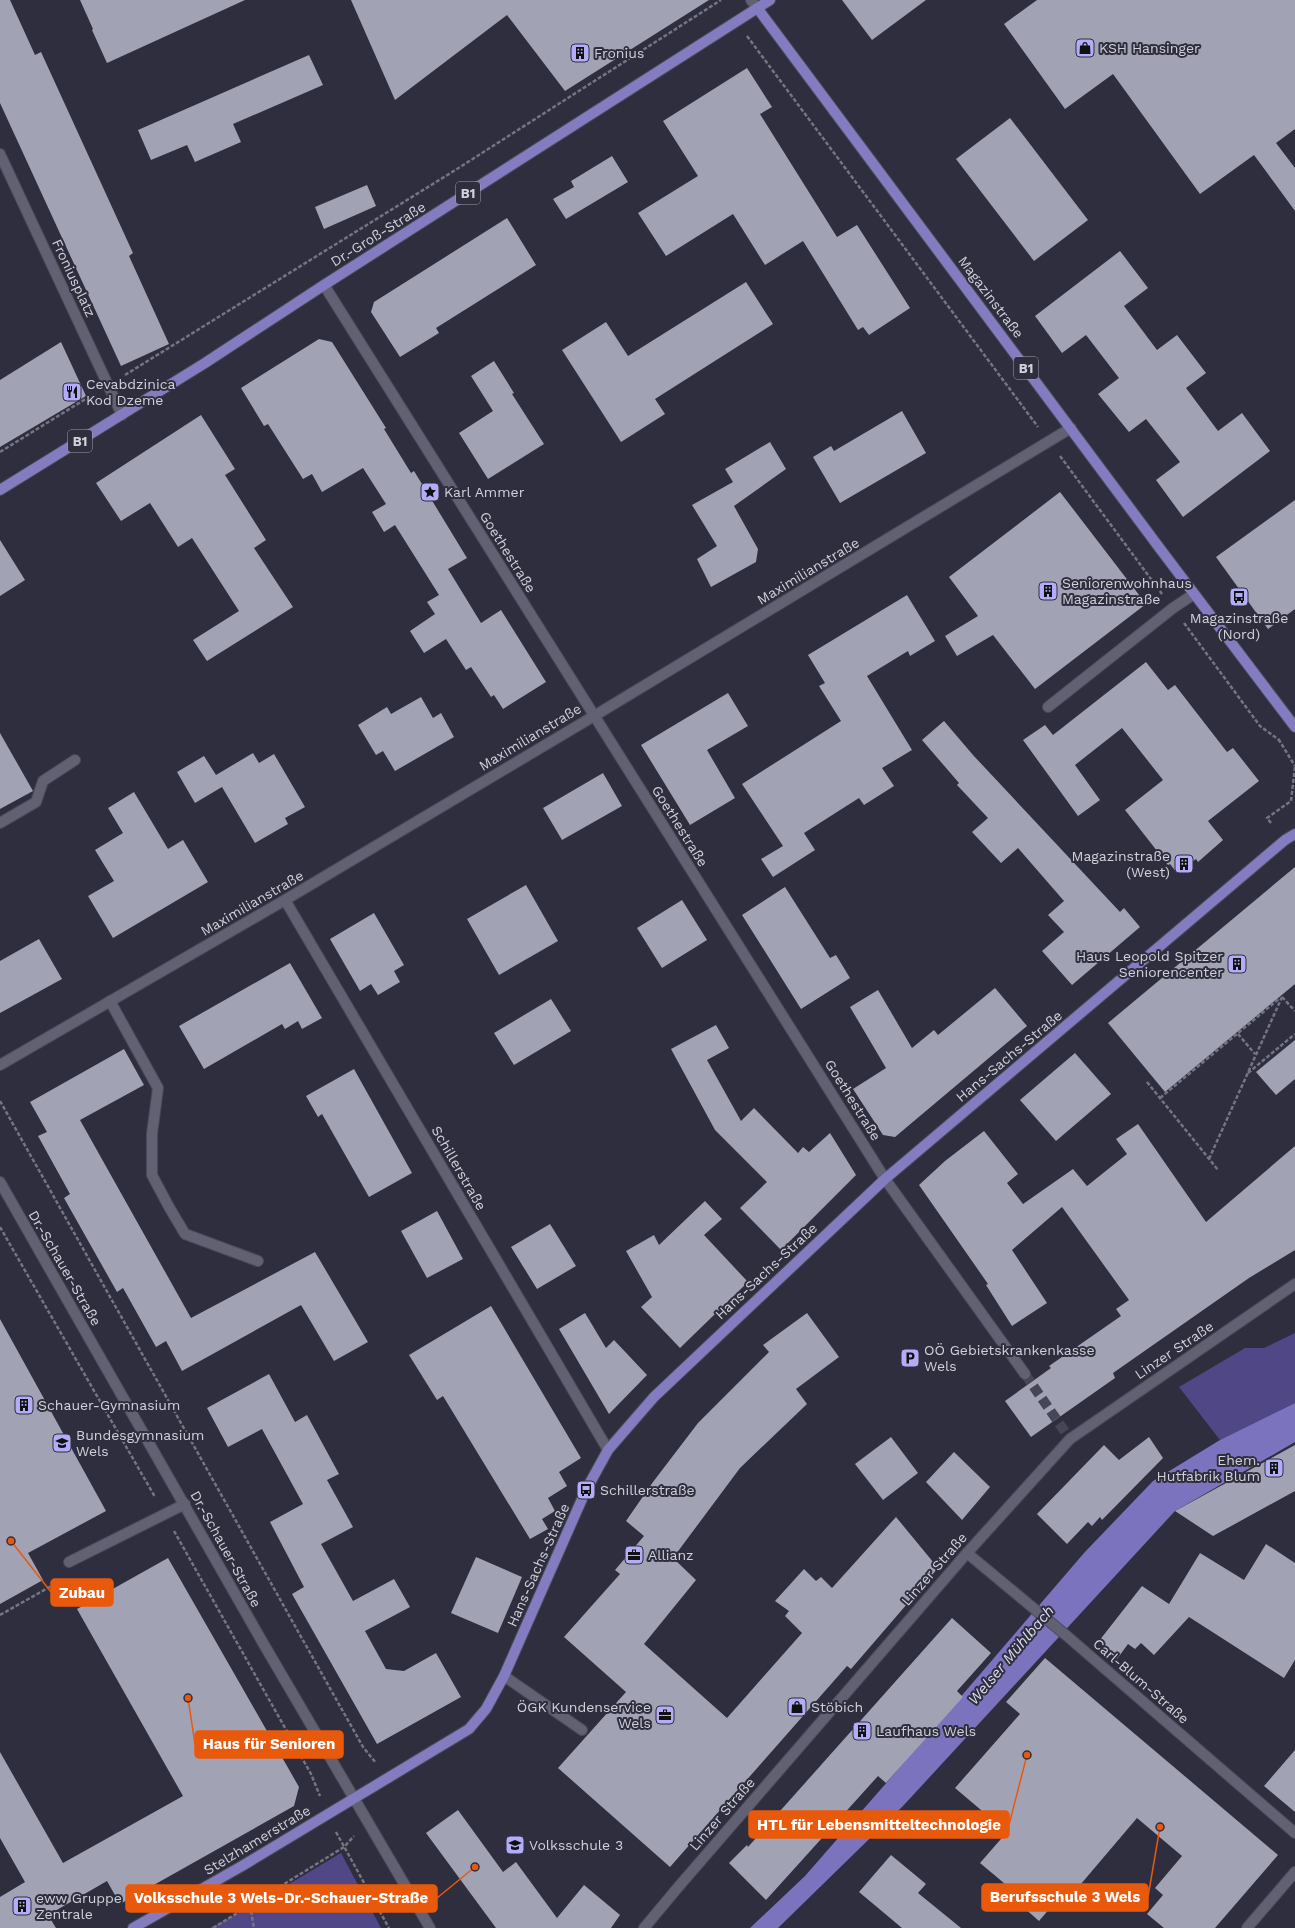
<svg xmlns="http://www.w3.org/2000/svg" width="1295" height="1928" font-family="'Work Sans',sans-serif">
  <rect width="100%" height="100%" fill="#2f2e3e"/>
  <g fill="#4f4786">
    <polygon points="1295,1333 1295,1403 1220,1440 1179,1387 1245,1348 1264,1348"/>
    <polygon points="341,1853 381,1928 210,1928 254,1905"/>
  </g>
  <polygon fill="#7b73bd" points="1295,1403 1295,1442 1175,1511 903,1806 778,1928 750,1928 805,1876 909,1757 1084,1553 1153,1481 1220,1440"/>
  <g fill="#a2a2b5">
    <polygon points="0,0 10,0 35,55 41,52 133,253 129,256 169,344 121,366 0,103"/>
    <polygon points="80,0 245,0 107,63 92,30 93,29"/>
    <polygon points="351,0 709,0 565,91 507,15 395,100"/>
    <polygon points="842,0 926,0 872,40"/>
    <polygon points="1037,0 1295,0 1295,129 1276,143 1295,168 1295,211 1254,155 1200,194 1113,74 1065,109 1004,24"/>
    <polygon points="309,55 323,85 233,124 241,142 195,162 187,145 151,160 138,130"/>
    <polygon points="747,68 772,107 760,114 837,237 857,225 910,308 869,335 863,327 858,330 803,241 765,265 733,214 666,256 638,213 698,176 663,121"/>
    <polygon points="1010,118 1088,220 1034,261 956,159"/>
    <polygon points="612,156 628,182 566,219 553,199 574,187 571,181"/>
    <polygon points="367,185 376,206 324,229 315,207"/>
    <polygon points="507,218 536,265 436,328 439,333 400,357 371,312 374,302"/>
    <polygon points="1120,251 1148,288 1124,306 1157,350 1177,335 1206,373 1186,388 1218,431 1242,413 1270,451 1183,517 1156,480 1180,462 1146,419 1129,432 1098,394 1119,378 1086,335 1062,353 1035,316"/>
    <polygon points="746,282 773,324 655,399 665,414 621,442 562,350 606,322 628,356"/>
    <polygon points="319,339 332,342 386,428 384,429 411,473 414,471 467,558 448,569 481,623 501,610 546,682 503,709 494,695 491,697 471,667 466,670 446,639 424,653 410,631 435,614 427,602 439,595 395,525 384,532 372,512 386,504 363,468 322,492 312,474 303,479 268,424 264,426 241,388"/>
    <polygon points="61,342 86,396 0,447 0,380"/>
    <polygon points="494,361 514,393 512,394 544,444 488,479 459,433 493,411 471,376"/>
    <polygon points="902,411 926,453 840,503 813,457 831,446 834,451"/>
    <polygon points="201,415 235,469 225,475 266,540 254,548 293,607 207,661 193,640 239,611 192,538 178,547 150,503 121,521 96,483"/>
    <polygon points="770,442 786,469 734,506 758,549 756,562 711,587 697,559 717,546 692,505 733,482 725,469"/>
    <polygon points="1060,492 1146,604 1035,689 993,635 957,656 945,636 978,616 949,577"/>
    <polygon points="1295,500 1295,609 1268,629 1216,557"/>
    <polygon points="0,540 25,580 0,596"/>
    <polygon points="907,595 935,641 910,656 908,651 867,676 912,750 882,768 894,786 864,805 859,798 804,833 815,850 773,877 761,859 783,846 742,784 841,721 819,686 825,683 808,655"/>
    <polygon points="1146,662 1168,690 1175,685 1227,752 1233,748 1259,781 1208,821 1223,840 1198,862 1196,859 1177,873 1170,864 1168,865 1125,810 1163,780 1122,728 1075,765 1100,800 1078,816 1023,740 1045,725 1053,735"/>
    <polygon points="728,693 748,726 707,750 735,798 690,825 641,745"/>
    <polygon points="421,697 433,718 441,713 454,737 395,771 383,751 376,755 358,725 387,707 391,714"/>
    <polygon points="944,721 973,755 1120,912 1124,908 1140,927 1072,985 1042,951 1064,932 1048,915 1064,901 1018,848 1001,863 972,832 988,818 957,785 959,783 922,740"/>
    <polygon points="0,733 33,791 0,809"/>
    <polygon points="253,753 259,763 274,754 305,807 285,818 288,824 255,843 222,787 195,803 177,772 204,756 216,775"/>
    <polygon points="603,773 622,806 562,840 543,808"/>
    <polygon points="134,792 168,849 183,840 208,882 113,938 88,896 114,881 95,850 123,833 108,808"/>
    <polygon points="1295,867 1295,984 1165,1092 1108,1023"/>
    <polygon points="526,885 558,941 499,975 467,919"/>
    <polygon points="785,887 830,958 836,955 850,978 801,1009 742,915"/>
    <polygon points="682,900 707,940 662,968 637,928"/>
    <polygon points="374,913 404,965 394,971 400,982 378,995 371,984 360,991 330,939"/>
    <polygon points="39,939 62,979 0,1013 0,961"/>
    <polygon points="290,963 322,1018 302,1029 298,1021 285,1029 282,1024 204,1069 179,1026"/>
    <polygon points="995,988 1027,1026 895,1137 883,1135 853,1089 886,1068 850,1007 878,990 912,1048 934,1030 938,1035"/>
    <polygon points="551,999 571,1031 514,1065 494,1033"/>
    <polygon points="716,1025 729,1048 707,1060 741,1121 754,1108 798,1153 803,1147 809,1152 830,1133 856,1175 781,1250 740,1208 767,1182 715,1130 671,1049"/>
    <polygon points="1295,1040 1295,1079 1276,1095 1256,1072"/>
    <polygon points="124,1049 144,1085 80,1120 191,1318 315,1252 368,1342 334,1361 301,1305 182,1371 166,1341 156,1347 123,1288 117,1292 64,1198 70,1194 38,1136 47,1132 30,1102"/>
    <polygon points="1075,1053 1111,1094 1056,1141 1020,1100"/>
    <polygon points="354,1069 412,1173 369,1197 322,1114 318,1117 306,1096"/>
    <polygon points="1138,1124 1206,1222 1295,1146 1295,1250 1249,1278 1113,1373 1115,1378 1031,1437 1005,1401 1051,1368 1049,1366 1121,1316 1116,1309 1129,1300 1062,1207 1012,1250 1047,1303 1012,1326 986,1285 988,1284 919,1185 945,1161 984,1131 1018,1174 1007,1183 1023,1204 1073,1169 1087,1186 1127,1154 1116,1139"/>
    <polygon points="705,1201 722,1219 704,1235 748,1282 680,1348 641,1307 652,1297 626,1251 654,1235 659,1245"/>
    <polygon points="437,1211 463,1259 427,1278 401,1231"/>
    <polygon points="550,1224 576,1266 537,1289 511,1247"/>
    <polygon points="491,1306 581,1458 559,1472 567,1486 548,1498 555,1511 542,1519 548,1529 530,1539 443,1396 437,1400 409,1355"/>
    <polygon points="585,1313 606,1348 614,1340 647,1375 609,1414 559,1329"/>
    <polygon points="807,1313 839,1357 796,1389 807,1404 740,1468 673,1558 696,1580 644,1644 727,1718 802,1633 785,1616 789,1611 775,1601 804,1569 816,1581 821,1577 832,1588 896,1517 938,1568 851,1669 847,1666 670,1867 558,1768 626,1692 564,1637 620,1574 615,1570 644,1536 626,1521 653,1482 698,1423 769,1352 763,1345"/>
    <polygon points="0,1319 106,1511 28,1553 43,1580 0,1604"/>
    <polygon points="269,1374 295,1422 307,1415 339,1474 327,1480 353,1527 321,1544 353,1601 394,1579 410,1607 365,1631 386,1669 404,1671 436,1653 461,1697 377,1744 292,1594 304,1587 270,1522 303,1504 262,1429 228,1447 207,1408"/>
    <polygon points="891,1437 918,1473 883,1500 855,1464"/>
    <polygon points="1149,1437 1163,1458 1102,1520 1100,1517 1092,1526 1088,1522 1067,1544 1037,1514 1104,1445 1119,1460"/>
    <polygon points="1295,1445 1295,1491 1213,1536 1175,1511"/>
    <polygon points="954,1452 990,1487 962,1520 926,1482"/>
    <polygon points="1266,1544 1295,1563 1295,1660 1284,1678 1189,1617 1154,1655 1141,1643 1135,1649 1128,1644 1117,1659 1099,1641 1142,1586 1169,1604 1200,1553 1244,1580"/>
    <polygon points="476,1557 522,1577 498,1633 451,1613"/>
    <polygon points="168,1558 299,1787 294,1806 120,1904 107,1881 48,1915 56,1928 0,1928 0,1897 25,1882 0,1838 0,1752 63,1863 183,1796 77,1609"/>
    <polygon points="952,1618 991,1653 957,1691 963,1697 886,1783 878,1776 766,1900 729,1863 747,1845 748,1847"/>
    <polygon points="1045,1658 1278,1855 1215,1928 1164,1928 1147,1914 1163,1895 1155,1888 1182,1856 1137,1818 1075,1891 1069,1886 1039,1921 1013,1898 1017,1894 980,1863 1007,1832 955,1788 1020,1714 1006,1702"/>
    <polygon points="1295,1750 1295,1812 1264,1786"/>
    <polygon points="458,1810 503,1872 516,1862 557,1918 584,1885 620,1915 611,1928 496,1928 426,1833"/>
    <polygon points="891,1855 926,1884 918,1893 961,1928 902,1928 859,1892"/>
  </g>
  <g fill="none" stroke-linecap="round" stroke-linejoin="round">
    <polyline stroke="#474656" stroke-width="10" stroke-dasharray="10 5" stroke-linecap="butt" points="1025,1374 1070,1439"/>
    <g stroke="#4b4a58" stroke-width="12">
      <g id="minor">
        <polyline points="751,0 758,9"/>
        <polyline points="0,154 122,415"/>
        <polyline points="324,285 885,1179 1025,1374"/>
        <polyline points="1048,707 1173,608 1194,594"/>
        <polyline points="0,823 36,802 43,781 75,760"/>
        <polyline points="285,900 608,1450"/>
        <polyline points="110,1001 158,1088 152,1134 152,1175 169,1207 185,1234 258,1261"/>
        <polyline points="0,1065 285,900 594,716 1071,428"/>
        <polyline points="0,1182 263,1643 430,1928"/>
        <polyline points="967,1553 1067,1636 1295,1833"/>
        <polyline points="69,1562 185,1504"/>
        <polyline points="504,1676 582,1730"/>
        <polyline points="644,1928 680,1885 967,1553 1070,1439 1295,1284"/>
        <polyline points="1247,1928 1295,1872"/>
      </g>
    </g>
    <g stroke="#4b4a58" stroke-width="12">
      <g id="major">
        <polyline points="758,9 1161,550 1295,727"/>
        <polyline points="0,490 205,363 324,285 770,0"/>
        <polyline points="133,1928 242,1866 469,1729 486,1709 504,1676 586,1490 608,1450 654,1397 885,1179 1285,840 1295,834"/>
      </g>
    </g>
    <g stroke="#757482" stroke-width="2.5" stroke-dasharray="4 2" stroke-linecap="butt">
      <polyline points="747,36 1038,427"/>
      <polyline points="125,375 457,169 721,0"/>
      <polyline points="0,452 92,395"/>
      <polyline points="1060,456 1162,594"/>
      <polyline points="1184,623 1260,726 1279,740"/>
      <polyline points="1280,740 1279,740 1295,766"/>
      <polyline points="1271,823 1267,818 1291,801 1295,767"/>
      <polyline points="1282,997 1295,1011"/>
      <polyline points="1238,1034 1255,1054"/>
      <polyline points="1248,1073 1295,1034"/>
      <polyline points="1147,1082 1218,1170"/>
      <polyline points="1160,1098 1280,998"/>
      <polyline points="0,1101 363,1747 376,1763"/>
      <polyline points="1209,1159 1282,997"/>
      <polyline points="0,1227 155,1497"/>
      <polyline points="174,1531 311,1774 320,1796"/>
      <polyline points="0,1615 62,1580"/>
      <polyline points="336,1832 389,1928"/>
      <polyline points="250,1905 254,1928"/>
      <polyline points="213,1928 344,1847 354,1836"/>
    </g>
    <use href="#minor" stroke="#626173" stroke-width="10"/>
    <use href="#major" stroke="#847cc0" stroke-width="10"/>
  </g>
  <defs>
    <g id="shop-square" transform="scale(1)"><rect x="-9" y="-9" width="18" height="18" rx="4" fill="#b3adf9" stroke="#2f2e3e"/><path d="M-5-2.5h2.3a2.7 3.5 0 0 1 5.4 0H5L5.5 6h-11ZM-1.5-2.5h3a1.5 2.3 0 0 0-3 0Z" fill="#111"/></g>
    <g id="building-square" transform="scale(1)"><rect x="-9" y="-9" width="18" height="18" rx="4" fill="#b3adf9" stroke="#2f2e3e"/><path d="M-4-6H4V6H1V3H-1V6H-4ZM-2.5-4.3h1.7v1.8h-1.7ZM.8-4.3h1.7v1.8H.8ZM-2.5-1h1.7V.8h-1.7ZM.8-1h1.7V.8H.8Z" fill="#111"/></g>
    <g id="restaurant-square" transform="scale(1)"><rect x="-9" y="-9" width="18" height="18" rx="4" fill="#b3adf9" stroke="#2f2e3e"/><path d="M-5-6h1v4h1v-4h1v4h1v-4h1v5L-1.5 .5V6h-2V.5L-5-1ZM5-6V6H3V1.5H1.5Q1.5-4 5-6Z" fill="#111"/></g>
    <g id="sight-square" transform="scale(1)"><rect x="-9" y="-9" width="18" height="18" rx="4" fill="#b3adf9" stroke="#2f2e3e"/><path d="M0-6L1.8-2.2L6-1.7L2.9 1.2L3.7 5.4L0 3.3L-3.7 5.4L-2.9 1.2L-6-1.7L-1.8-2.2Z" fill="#111"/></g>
    <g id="bus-square" transform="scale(1)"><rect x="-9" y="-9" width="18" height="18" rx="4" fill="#b3adf9" stroke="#2f2e3e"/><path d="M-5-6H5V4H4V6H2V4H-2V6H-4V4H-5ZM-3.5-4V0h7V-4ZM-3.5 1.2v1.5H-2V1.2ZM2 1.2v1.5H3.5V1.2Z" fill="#111"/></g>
    <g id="parking-square" transform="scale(1)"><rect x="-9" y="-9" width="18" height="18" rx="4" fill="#b3adf9" stroke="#2f2e3e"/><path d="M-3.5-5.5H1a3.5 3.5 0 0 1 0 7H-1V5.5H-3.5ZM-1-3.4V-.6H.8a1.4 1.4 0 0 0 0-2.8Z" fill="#111"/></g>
    <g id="school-square" transform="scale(1)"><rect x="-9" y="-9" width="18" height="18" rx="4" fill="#b3adf9" stroke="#2f2e3e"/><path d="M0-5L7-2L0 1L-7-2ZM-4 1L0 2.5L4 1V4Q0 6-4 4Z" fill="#111"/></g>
    <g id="office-square" transform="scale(1)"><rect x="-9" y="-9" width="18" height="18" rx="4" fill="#b3adf9" stroke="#2f2e3e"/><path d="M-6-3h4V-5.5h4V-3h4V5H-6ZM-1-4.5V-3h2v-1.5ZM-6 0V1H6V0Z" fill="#111"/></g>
  </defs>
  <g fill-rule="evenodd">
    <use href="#shop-square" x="1085" y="48"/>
    <use href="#building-square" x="580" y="53"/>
    <use href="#restaurant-square" x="72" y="392"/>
    <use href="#sight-square" x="430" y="492"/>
    <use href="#building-square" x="1048" y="591"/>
    <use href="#bus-square" x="1239" y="597"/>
    <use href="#building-square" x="1184" y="864"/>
    <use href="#building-square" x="1237" y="964"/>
    <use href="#parking-square" x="910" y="1358"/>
    <use href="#building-square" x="24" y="1405"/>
    <use href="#school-square" x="62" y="1443"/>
    <use href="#building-square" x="1274" y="1468"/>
    <use href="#bus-square" x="586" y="1490"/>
    <use href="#office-square" x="634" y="1555"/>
    <use href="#shop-square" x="797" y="1707"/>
    <use href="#office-square" x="665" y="1715"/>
    <use href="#building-square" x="862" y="1731"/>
    <use href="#school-square" x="515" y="1845"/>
    <use href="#building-square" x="22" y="1906"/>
  </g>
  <g text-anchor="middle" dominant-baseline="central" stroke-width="4" stroke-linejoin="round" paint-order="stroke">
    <g fill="#2f2e3e" stroke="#a0a0ac" stroke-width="1">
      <rect x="456" y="182" width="24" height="22" rx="3"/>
      <rect x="1014" y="357" width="24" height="22" rx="3"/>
      <rect x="68" y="430" width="24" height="22" rx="3"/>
    </g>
    <g font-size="13" font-weight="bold" fill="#d1d1db">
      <text x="468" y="193">B1</text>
      <text x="1026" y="368">B1</text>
      <text x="80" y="441">B1</text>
    </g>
    <g font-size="14" fill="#d1d1db" stroke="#2f2e3e" text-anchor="start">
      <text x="1099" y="48">KSH Hansinger</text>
      <text x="594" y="53">Fronius</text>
      <text x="86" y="384">Cevabdzinica<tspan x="86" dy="16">Kod Dzeme</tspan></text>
      <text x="444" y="492">Karl Ammer</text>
      <text x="1062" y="583">Seniorenwohnhaus<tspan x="1062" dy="16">Magazinstraße</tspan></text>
      <text x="1239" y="618" text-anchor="middle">Magazinstraße<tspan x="1239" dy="16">(Nord)</tspan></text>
      <text x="1170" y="856" text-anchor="end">Magazinstraße<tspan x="1170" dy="16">(West)</tspan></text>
      <text x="1223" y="956" text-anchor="end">Haus Leopold Spitzer<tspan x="1223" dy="16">Seniorencenter</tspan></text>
      <text x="924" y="1350">OÖ Gebietskrankenkasse<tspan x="924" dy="16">Wels</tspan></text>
      <text x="38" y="1405">Schauer-Gymnasium</text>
      <text x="76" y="1435">Bundesgymnasium<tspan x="76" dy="16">Wels</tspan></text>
      <text x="1260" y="1460" text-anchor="end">Ehem.<tspan x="1260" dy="16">Hutfabrik Blum</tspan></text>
      <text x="600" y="1490">Schillerstraße</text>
      <text x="648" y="1555">Allianz</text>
      <text x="651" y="1707" text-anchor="end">ÖGK Kundenservice<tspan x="651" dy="16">Wels</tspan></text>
      <text x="811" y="1707">Stöbich</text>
      <text x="876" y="1731">Laufhaus Wels</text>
      <text x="529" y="1845">Volksschule 3</text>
      <text x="36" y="1898">eww Gruppe<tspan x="36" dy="16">Zentrale</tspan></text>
    </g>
    <g font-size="14" fill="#d1d1db" stroke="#2f2e3e">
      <text transform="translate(378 234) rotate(-32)">Dr.-Groß-Straße</text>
      <text transform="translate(74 278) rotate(65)">Froniusplatz</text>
      <text transform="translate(991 297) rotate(53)">Magazinstraße</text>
      <text transform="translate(508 552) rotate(58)">Goethestraße</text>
      <text transform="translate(808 571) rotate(-31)">Maximilianstraße</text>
      <text transform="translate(530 737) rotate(-31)">Maximilianstraße</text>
      <text transform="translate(680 826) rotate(58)">Goethestraße</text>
      <text transform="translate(252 903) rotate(-30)">Maximilianstraße</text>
      <text transform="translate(1009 1056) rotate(-40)">Hans-Sachs-Straße</text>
      <text transform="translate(853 1100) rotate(58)">Goethestraße</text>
      <text transform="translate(459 1168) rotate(60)">Schillerstraße</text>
      <text transform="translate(65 1268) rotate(60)">Dr.-Schauer-Straße</text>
      <text transform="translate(766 1271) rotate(-43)">Hans-Sachs-Straße</text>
      <text transform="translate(1174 1350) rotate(-34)">Linzer Straße</text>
      <text transform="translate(226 1549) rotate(61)">Dr.-Schauer-Straße</text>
      <text transform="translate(538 1565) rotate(-66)">Hans-Sachs-Straße</text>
      <text transform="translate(934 1569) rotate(-49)">Linzer Straße</text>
      <text transform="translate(1141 1681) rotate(41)">Carl-Blum-Straße</text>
      <text transform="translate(722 1814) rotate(-49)">Linzer Straße</text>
      <text transform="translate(257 1840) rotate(-31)">Stelzhamerstraße</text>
    </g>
    <g font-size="15" font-style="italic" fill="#dcdcf1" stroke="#2f2e3e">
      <text transform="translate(1011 1655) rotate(-50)">Welser Mühlbach</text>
    </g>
  </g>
  <path fill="none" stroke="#e8590c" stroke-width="1.5" d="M11 1541L51 1592M188 1698L195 1744M1027 1755L1009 1825M1160 1827L1148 1897M475 1867L437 1898"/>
  <g fill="#e8590c" stroke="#2f2e3e" stroke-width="1.5">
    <circle cx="11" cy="1541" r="4"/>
    <circle cx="188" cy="1698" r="4"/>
    <circle cx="1027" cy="1755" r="4"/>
    <circle cx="1160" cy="1827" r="4"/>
    <circle cx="475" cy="1867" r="4"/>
  </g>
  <g fill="#e8590c" stroke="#e8590c" stroke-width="1.5">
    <rect x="51" y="1579" width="62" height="27" rx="4"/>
    <rect x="195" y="1731" width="148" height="27" rx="4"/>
    <rect x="749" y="1811" width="260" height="27" rx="4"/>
    <rect x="982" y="1884" width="166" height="27" rx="4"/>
    <rect x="126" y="1885" width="311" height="27" rx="4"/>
  </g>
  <g font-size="15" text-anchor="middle" font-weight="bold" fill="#fff">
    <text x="82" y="1598">Zubau</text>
    <text x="269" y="1749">Haus für Senioren</text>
    <text x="879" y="1830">HTL für Lebensmitteltechnologie</text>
    <text x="1065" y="1902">Berufsschule 3 Wels</text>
    <text x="281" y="1903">Volksschule 3 Wels-Dr.-Schauer-Straße</text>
  </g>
</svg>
